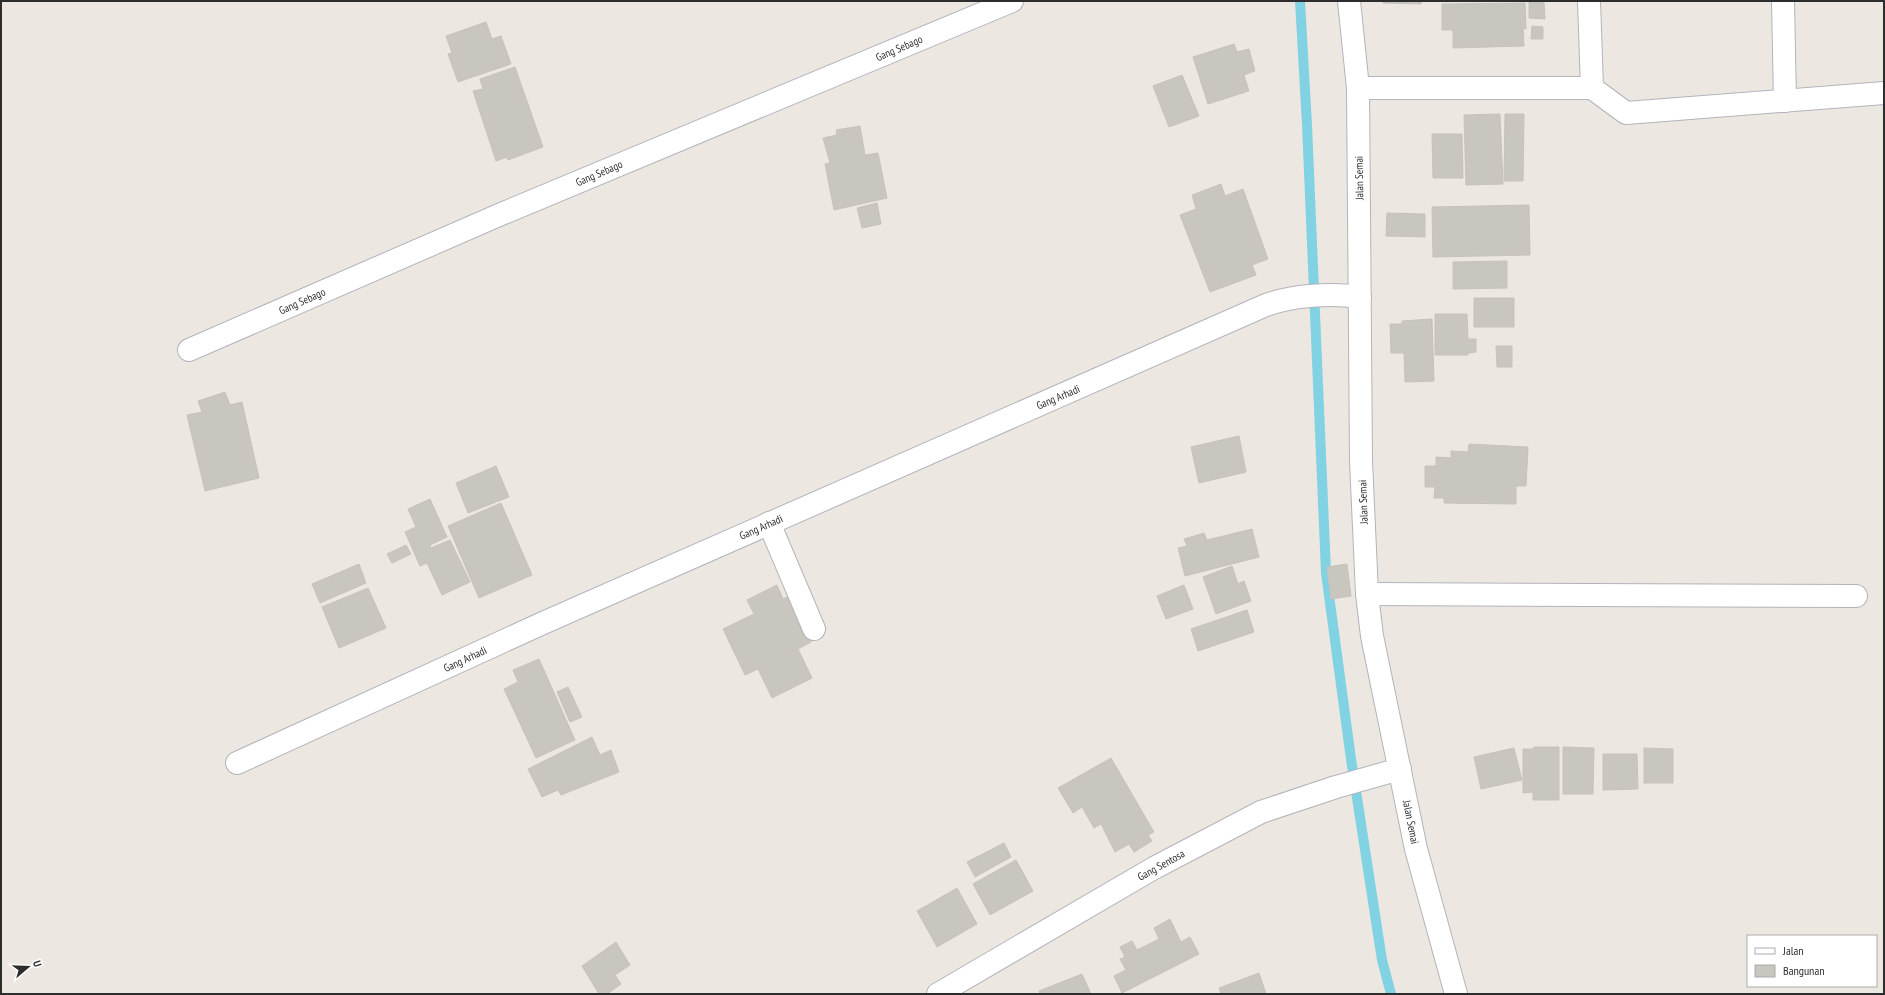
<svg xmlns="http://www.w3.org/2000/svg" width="1885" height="995" font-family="'PT Sans Narrow',sans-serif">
  <rect width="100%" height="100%" fill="#ede7e1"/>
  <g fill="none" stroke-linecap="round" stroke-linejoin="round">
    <polyline stroke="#81d2e2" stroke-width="10" points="1300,1 1307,125 1326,573 1351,759 1382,960 1391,994"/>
  </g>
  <g fill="#c9c5bf" stroke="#c8c2bb">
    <polygon points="1383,1 1422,1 1421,4 1383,3"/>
    <polygon points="1529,2 1544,2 1545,19 1529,18"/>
    <polygon points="1525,3 1526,29 1523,28 1524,46 1453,48 1453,30 1442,30 1442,4"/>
    <polygon points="486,22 492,39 501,36 511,64 458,82 448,54 452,53 446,36"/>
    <polygon points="1532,26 1543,27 1543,39 1531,39"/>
    <polygon points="1234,44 1237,52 1249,49 1255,71 1244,75 1249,91 1208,104 1193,57"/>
    <polygon points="515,67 543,147 508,160 507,157 496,161 473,91 483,89 480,79"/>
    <polygon points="1182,75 1199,116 1169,127 1153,86"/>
    <polygon points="1500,114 1503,184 1466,185 1464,115"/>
    <polygon points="1505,114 1524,114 1523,181 1504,181"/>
    <polygon points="860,126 865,155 878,153 887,198 834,210 825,164 830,163 823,138 837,135 836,130"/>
    <polygon points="1432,134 1462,134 1463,178 1433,178"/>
    <polygon points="1221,184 1225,196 1243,189 1268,259 1252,265 1256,275 1210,292 1180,215 1196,209 1192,195"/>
    <polygon points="877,203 881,224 862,228 857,208"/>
    <polygon points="1529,205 1530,255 1433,257 1432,207"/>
    <polygon points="1387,213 1425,214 1425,237 1386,236"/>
    <polygon points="1507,261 1507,288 1453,289 1453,262"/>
    <rect x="1474" y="298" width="40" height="29"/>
    <polygon points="1435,314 1467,314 1468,339 1476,339 1476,352 1468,353 1468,355 1435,355"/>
    <polygon points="1432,319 1434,381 1405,382 1404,353 1391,353 1390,324 1402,324 1402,321"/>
    <polygon points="1496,346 1512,346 1512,367 1497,367"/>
    <polygon points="225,392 230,405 242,402 259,478 205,491 187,415 202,412 198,401"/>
    <polygon points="1239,436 1246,472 1199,483 1191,447"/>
    <polygon points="1469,444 1528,447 1526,486 1516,486 1516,504 1444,503 1444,498 1434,498 1435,487 1425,487 1425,466 1436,466 1436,457 1451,458 1451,451 1468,452"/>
    <polygon points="496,466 509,497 468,513 456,483"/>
    <polygon points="430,499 447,537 430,545 431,548 450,540 470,582 442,595 427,563 420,566 405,532 416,527 408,509"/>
    <polygon points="501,503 532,575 479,598 448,526"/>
    <polygon points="1252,529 1259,557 1185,576 1178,548 1187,546 1184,539 1204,533 1207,540"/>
    <polygon points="406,545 411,554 392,563 387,554"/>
    <polygon points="359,564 366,583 320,603 312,584"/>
    <polygon points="1347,564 1351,596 1331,599 1327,567"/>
    <polygon points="1232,566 1238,584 1244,581 1251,601 1216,614 1203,577"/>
    <polygon points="777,585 783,599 789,596 811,642 798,649 812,678 772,698 758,669 745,675 723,629 754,614 747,600"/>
    <polygon points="1184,585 1193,609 1166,619 1157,596"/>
    <polygon points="368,588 386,628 339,648 322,607"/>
    <polygon points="1247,610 1254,632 1198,651 1191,629"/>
    <polygon points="539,659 575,740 536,758 504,689 518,682 513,670"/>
    <polygon points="568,687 582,717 570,722 557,692"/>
    <polygon points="592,737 600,755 611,750 619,772 561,795 558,790 542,797 528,769"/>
    <polygon points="1534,747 1559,747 1559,800 1533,800 1533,792 1523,793 1523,749 1533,749"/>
    <polygon points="1563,747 1594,748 1593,794 1563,794"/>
    <polygon points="1514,748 1522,780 1481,789 1474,757"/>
    <polygon points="1644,748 1673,749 1673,783 1644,783"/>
    <polygon points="1603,754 1637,754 1638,789 1603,790"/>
    <polygon points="1111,758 1154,832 1148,835 1152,841 1134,852 1129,844 1115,852 1101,824 1094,828 1082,807 1073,813 1058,788"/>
    <polygon points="1004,843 1011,857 975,877 967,862"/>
    <polygon points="1016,860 1033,891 990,915 973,884"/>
    <polygon points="957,888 977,924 937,947 917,911"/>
    <polygon points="1170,919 1181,942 1190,937 1199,954 1122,993 1114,976 1126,970 1120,959 1125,957 1120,947 1132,941 1137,950 1159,939 1154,928"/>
    <polygon points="616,942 630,965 615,975 621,984 607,994 599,994 582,966"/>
    <polygon points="1259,973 1266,994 1221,994 1219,988"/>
    <polygon points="1082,974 1091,994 1040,994 1039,991"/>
  </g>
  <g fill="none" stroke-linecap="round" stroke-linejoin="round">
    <g stroke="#b2b4bb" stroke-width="24">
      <g id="minor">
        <polyline points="1349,1 1358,88 1361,461 1367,594 1372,636 1416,849 1456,994"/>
        <polyline points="1589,1 1592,88"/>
        <polyline points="1783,1 1785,101"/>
        <polyline points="1358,88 1592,88 1626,113 1884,93"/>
        <polyline points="189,350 499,215 1012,1"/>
        <polyline points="769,523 814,629"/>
        <polyline points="1367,594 1856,596"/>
        <path d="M237,763l306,-140 723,-318c28,-10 64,-12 94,-8"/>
        <polyline points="938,994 1154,868 1261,812 1336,787 1400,769"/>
      </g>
    </g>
    <use href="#minor" stroke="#fff" stroke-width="22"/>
  </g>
  <g text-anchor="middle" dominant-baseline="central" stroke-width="3.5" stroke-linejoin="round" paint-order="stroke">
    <g font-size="11" fill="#2d2d2d" stroke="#fff">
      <text transform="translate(899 48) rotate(-23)">Gang Sebago</text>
      <text transform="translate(599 173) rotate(-23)">Gang Sebago</text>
      <text transform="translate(1359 178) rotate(-91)">Jalan Semai</text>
      <text transform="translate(302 301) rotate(-24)">Gang Sebago</text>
      <text transform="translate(1058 397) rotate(-23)">Gang Arhadi</text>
      <text transform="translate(1363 502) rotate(-92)">Jalan Semai</text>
      <text transform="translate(761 527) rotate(-24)">Gang Arhadi</text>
      <text transform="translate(465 659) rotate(-25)">Gang Arhadi</text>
      <text transform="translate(1411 822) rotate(79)">Jalan Semai</text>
      <text transform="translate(1161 865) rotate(-29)">Gang Sentosa</text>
    </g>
  </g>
  <rect width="1885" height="995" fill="none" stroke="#2d2d2d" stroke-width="4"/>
  <rect x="1747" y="935" width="130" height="52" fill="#ffffff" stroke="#ababab"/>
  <rect x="1755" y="948" width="20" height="6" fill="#ffffff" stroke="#ababab"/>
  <text x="1783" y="955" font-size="12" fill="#2d2d2d">Jalan</text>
  <rect x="1755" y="965" width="20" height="12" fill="#c9c5bf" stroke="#ababab"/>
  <text x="1783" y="975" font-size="12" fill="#2d2d2d">Bangunan</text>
  <g transform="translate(28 967) rotate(71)" stroke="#ffffff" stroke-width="3" paint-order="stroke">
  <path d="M0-3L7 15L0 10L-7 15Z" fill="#2d2d2d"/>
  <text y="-6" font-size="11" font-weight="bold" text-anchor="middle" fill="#2d2d2d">U</text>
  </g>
</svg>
